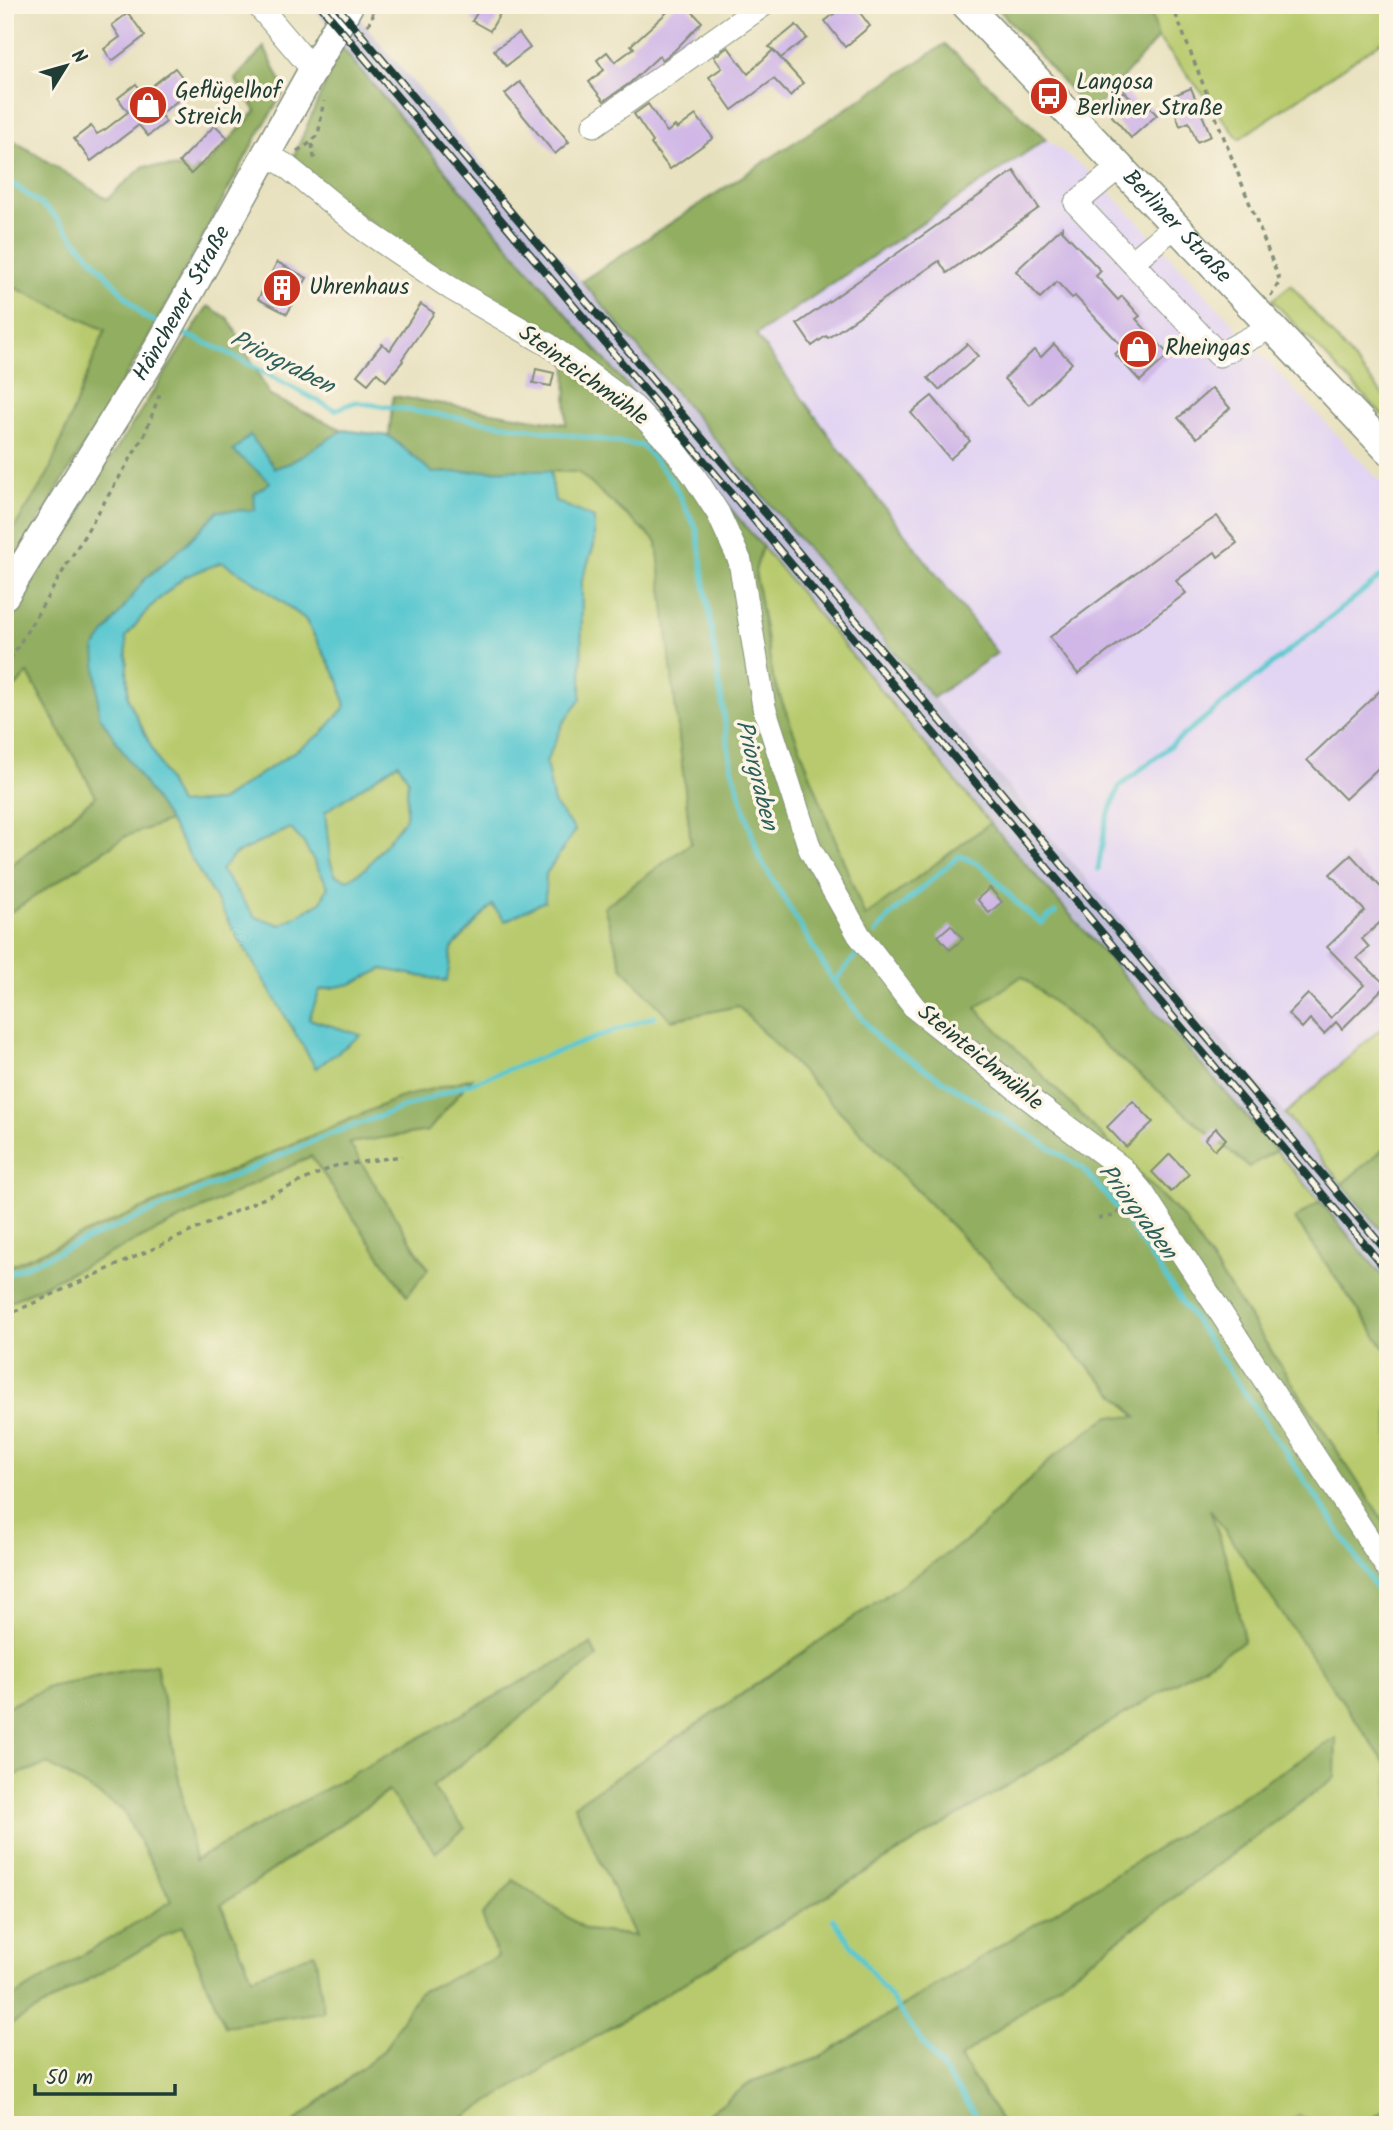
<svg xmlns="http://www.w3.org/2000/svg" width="1393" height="2130" font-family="Kalam,sans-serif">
  <rect width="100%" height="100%" fill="#fcf5e5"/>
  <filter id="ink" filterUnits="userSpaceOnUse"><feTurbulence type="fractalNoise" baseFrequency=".0143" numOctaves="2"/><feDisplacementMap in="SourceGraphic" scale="14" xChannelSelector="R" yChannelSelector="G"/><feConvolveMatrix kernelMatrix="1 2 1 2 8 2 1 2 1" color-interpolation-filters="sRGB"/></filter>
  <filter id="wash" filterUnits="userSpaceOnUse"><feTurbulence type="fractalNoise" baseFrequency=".00686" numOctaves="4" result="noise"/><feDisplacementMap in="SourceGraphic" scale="28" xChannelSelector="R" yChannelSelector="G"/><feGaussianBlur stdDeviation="1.57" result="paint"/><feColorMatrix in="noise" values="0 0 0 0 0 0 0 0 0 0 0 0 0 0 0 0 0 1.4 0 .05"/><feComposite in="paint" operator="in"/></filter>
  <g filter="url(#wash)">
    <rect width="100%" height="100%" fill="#e8e1bf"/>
    <polygon fill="#e2d4f3" points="1046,139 1097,178 1388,490 1388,1022 1285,1114 933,698 997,653 837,446 755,335"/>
    <polygon fill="#c5c0da" points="311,5 348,5 1285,1114 1388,1238 1388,1283 1276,1151 990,823 762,546 341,47 325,21"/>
    <g fill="#b8ca6d" stroke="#6c8450" stroke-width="2">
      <polygon points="1149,5 1388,5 1388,37 1239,139 1158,38"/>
      <polygon points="1291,285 1388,401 1388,421 1272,300"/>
      <polygon points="16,288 105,330 48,474 5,543 5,297"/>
      <polygon points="550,471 578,472 657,542 691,843 604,907 671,1020 738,1006 1138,1418 1054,1456 970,1538 721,1708 574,1805 636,1936 586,1930 513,1880 499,1957 418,1993 384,2050 291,2125 5,2125 5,2028 182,1926 225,2026 252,1978 221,1905 389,1791 436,1852 432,1787 596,1657 591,1645 195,1861 155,1664 49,1687 5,1708 5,1304 311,1156 407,1295 428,1268 348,1143 427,1131 399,1098 5,1268 5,916 126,836 169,821 316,1068 360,1035 309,1019 320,990 351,984 383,969 446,981 452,948 492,904 544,901 546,874 575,831 554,804 545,762 563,723 581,699 582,580 594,545 555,501"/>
      <polygon points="762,546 990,823 865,917 773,678 755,571"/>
      <polygon points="222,562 257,583 305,619 340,683 345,708 321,734 220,801 179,804 128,699 126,637 149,608 184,577"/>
      <polygon points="28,673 96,796 5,870 5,699"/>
      <polygon points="398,763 408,779 406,818 366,868 348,880 334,875 330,860 325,812"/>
      <polygon points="291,828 303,842 328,886 321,902 281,925 255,917 220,870 235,854"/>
      <polygon points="1021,975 1248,1166 1276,1151 1320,1201 1295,1219 1388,1353 1388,1528 1184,1219 975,1008"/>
      <polygon points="1388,1022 1388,1145 1342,1184 1285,1114"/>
      <polygon points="1209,1506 1388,1767 1388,2109 1361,2125 1316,2125 1298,2115 1284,2125 1004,2125 960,2058 1335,1777 1335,1739 819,2058 753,2081 693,2125 451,2125 1244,1641 1230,1570"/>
      <polygon points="48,1764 122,1809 172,1901 5,2002 5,1778"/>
    </g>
    <g fill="#92ae60" stroke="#58764a" stroke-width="2">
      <polygon points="995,5 1149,5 1158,38 1091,114"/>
      <polygon points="945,44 1046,139 756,335 837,446 997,653 933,698 582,281"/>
      <polygon points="264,47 285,90 256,138 144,346 5,577 5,543 48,474 105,330 16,288 5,297 5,135 107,199 144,166 203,169 256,111 235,79"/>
      <polygon points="341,47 762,546 755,571 773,678 865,917 990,823 1276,1150 1249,1167 1022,976 976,1008 1184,1219 1388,1528 1388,1767 1210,1509 1230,1570 1244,1641 451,2125 291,2125 384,2050 418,1993 498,1957 482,1916 514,1880 586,1930 635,1936 574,1805 722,1708 970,1538 1054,1456 1109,1416 1137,1417 738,1006 671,1020 622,967 604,907 691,843 657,542 578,472 505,470 433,473 389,436 393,396 566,424 567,350 455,285 291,163"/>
      <polygon points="208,306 229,319 270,396 343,430 290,463 275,468 250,436 270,482 255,510 218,511 185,545 144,580 99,715 169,821 126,836 5,916 5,871 96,796 28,673 5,699 5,623"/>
      <polygon points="472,1078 428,1131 349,1143 428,1269 407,1296 311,1156 5,1304 5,1268 399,1098"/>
      <polygon points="1388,1145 1388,1238 1342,1184"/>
      <polygon points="1320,1201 1388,1283 1388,1353 1295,1219"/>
      <polygon points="591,1644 597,1657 432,1787 465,1828 436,1852 388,1791 221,1905 252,1977 315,1953 324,2012 225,2026 182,1926 5,2028 5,2002 172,1901 122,1809 48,1764 5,1778 5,1708 49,1687 156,1664 195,1860"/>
      <polygon points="1336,1738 1335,1777 960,2058 1004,2125 693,2125 753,2081 819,2058"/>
      <polygon points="1388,2109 1388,2125 1361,2125"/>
    </g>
    <path fill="#5bc8d0" stroke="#3d8282" stroke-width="2" fill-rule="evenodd" d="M343,430l46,6 44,37 72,-3 45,1 5,30 39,17v27l-12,35 -1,119 -18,24 -17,39 8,42 21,26 -29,44 -1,27 -40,20 -13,-16 -40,43 -5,33 -64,-12 -32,15 -31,6 -11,29 52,16 -45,33 -147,-247 -70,-106 -4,-68 49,-67 41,-35 33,-34 37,-1 -1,-16 16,-12 -37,-31 17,-16 25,33 15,-5zM222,562l35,21 48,36 35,64 5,24 -24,27 -101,67 -41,3 -51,-105 -2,-62 23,-29 35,-31zM398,763l10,16 -2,39 -40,50 -18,12 -13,-5 -5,-15 -5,-48zM290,828l13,14 25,44 -7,16 -40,23 -26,-8 -34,-47 14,-16z"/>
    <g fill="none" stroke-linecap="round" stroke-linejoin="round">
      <g stroke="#5bc8d0" stroke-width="5">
        <polyline points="5,178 51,212 144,317 162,325"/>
        <polyline points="178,331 224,351 335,410 355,402 643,446 672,481 697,530 731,765 759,857 834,982 879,1040 1082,1168 1119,1210 1334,1523 1388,1607"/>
        <polyline points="1098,869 1106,821 1119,787 1388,571"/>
        <path d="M876,933l14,-17 69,-60c32,9 38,29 60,49 6,7 15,12 22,18l14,-11"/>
        <polyline points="834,982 858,953"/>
        <polyline points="5,1275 325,1136 655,1016"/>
        <polyline points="833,1919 983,2125"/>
      </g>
    </g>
    <g id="blocks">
      <g fill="#d0b7e7">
        <polygon points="482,5 505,5 490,31 472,21"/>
        <polygon points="675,5 686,5 702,22 674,51 662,60 659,56 630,83 604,101 589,82 604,70 597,60 607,52 615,62 634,48 631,45"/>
        <polygon points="845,5 854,5 870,26 845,47 825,21"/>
        <polygon points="128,13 145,36 112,61 104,49 120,37 112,25"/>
        <polygon points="796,25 807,38 781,58 773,50 803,83 790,96 774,79 732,110 709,77 722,68 714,57 728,47 748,74 773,50 769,47"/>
        <polygon points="519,33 530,48 506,66 494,50"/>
        <polygon points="175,68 192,90 160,114 166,122 148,136 139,125 91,161 74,139 91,126 97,134 106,129 128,112 118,98 136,84 143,93"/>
        <polygon points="520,82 569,142 555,154 505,94"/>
        <polygon points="1191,88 1211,136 1197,142 1189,122 1180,126 1170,97"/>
        <polygon points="1124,91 1139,107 1145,102 1157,115 1131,138 1105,108"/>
        <polygon points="648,104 667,132 675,126 677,129 696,115 713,138 670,169 651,144 653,142 634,114"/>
        <polygon points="215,125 228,138 191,174 179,162"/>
        <polygon points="1014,171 1039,208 947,273 939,261 828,338 826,336 812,346 797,324"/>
        <polygon points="1062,227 1062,230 1101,271 1096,276 1118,300 1122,296 1140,316 1136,319 1169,355 1140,381 1115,354 1123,347 1075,296 1072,298 1057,282 1040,298 1016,271"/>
        <polygon points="277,262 307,278 287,314 258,299"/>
        <polygon points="421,304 434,313 402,359 403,361 386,381 377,373 368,384 357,375 382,344 390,350"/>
        <polygon points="967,344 978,356 939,390 928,378"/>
        <polygon points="1054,344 1072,363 1029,405 1004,379 1034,350 1041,357"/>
        <polygon points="536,369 554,373 551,386 533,383"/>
        <polygon points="1212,388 1230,408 1197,438 1178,418"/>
        <polygon points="932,396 970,441 950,459 911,413"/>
        <polygon points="1217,516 1237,543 1218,557 1215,552 1176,581 1186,593 1078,674 1050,637 1158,556"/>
        <polygon points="1388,683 1388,759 1345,799 1307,760"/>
        <polygon points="1351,855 1388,895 1388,915 1362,939 1369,947 1357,958 1386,985 1342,1029 1336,1022 1324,1034 1310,1019 1302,1028 1288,1014 1308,994 1331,1018 1364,985 1327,947 1365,911 1330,874"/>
        <polygon points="990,888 1002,902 989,913 977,899"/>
        <polygon points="951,925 963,939 950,950 938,936"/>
        <polygon points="1133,1101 1153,1122 1126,1147 1107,1127"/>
        <polygon points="1216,1128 1226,1139 1215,1150 1205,1139"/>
        <polygon points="1170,1154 1189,1174 1171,1192 1152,1172"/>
      </g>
    </g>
  </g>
  <g filter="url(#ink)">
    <use href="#blocks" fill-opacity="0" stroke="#848f7a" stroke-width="2"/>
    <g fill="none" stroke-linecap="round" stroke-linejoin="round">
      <g stroke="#848f7a" stroke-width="25">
        <g id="minor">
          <polyline points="258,5 314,71"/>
          <polyline points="594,125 763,5"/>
          <polyline points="266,154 285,165 366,231 452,289 549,345 634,407 671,445 694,476 718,513 740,561 764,707 810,849 859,935 915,1008 1027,1097 1122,1168 1142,1192 1388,1569"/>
          <polyline points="1119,167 1076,203 1219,355 1271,327"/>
          <polyline points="1132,262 1175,226"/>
        </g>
      </g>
      <g stroke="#848f7a" stroke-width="31">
        <g id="major">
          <path id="s1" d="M966,5l422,445"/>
          <path id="s2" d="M5,595l151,-243 193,-347"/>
        </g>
      </g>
      <g stroke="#848f7a" stroke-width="3.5" stroke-dasharray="5 5" stroke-linecap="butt">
        <polyline points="936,5 943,13"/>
        <polyline points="1172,5 1280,281 1271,296"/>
        <polyline points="361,33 373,18 372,11"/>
        <polyline points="312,144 315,163"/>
        <path d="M297,151c29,-15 20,-23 27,-50"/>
        <polyline points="5,668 144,436 161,391"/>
        <polyline points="1098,1218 1114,1216 1127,1204"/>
        <polyline points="5,1316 335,1166 402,1156"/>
      </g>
      <use href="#minor" stroke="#fff" stroke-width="23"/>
      <use href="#major" stroke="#fff" stroke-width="28"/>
      <g stroke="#1f3d34" stroke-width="8">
        <g id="rail">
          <polyline points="320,5 1388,1272"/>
          <polyline points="336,5 1012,805 1388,1253"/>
        </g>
      </g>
      <use href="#rail" stroke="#fcf5e5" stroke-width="5" stroke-dasharray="16" stroke-linecap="butt"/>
    </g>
  </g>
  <defs>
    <g id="bus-disc" transform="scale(2.0125)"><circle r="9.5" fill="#c8321e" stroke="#fcf5e5"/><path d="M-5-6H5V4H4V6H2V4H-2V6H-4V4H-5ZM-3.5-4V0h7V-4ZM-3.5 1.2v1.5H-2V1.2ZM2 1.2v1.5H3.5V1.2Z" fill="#fff"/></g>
    <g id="shop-disc" transform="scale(2.0125)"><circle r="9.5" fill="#c8321e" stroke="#fcf5e5"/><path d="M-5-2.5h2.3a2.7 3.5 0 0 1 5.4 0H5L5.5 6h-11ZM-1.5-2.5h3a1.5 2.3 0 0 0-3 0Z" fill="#fff"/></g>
    <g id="building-disc" transform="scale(2.0125)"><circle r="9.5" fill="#c8321e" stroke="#fcf5e5"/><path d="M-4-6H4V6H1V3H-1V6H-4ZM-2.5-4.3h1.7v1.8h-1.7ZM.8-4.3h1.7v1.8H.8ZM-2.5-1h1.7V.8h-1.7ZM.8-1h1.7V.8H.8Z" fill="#fff"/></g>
  </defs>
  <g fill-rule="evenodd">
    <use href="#bus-disc" x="1049" y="96"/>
    <use href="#shop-disc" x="148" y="105"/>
    <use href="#building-disc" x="282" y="288"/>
    <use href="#shop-disc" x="1138" y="349"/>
  </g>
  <g text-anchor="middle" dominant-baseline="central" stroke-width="7" stroke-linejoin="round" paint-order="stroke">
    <g font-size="23" fill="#1f3d34" stroke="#fcf5e5" text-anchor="start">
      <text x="1076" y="83">Langosa<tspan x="1076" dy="26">Berliner Straße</tspan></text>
      <text x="175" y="92">Geflügelhof<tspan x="175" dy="26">Streich</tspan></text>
      <text x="309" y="288">Uhrenhaus</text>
      <text x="1165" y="349">Rheingas</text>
    </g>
    <g font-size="23" fill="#1f3d34" stroke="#fcf5e5">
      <text stroke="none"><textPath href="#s1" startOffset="306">Berliner Straße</textPath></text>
      <text stroke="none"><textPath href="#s2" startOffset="341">Hänchener Straße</textPath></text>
      <text transform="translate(583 376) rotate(36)">Steinteichmühle</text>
      <text transform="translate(980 1058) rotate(39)">Steinteichmühle</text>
    </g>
    <g font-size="24" font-style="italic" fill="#2e605b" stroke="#fcf5e5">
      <text transform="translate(282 363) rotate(27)">Priorgraben</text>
      <text transform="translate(756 775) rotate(76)">Priorgraben</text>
      <text transform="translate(1137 1212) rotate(53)">Priorgraben</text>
    </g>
  </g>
  <rect width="1393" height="2130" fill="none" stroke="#fcf5e5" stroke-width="28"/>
  <g transform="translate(66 66) rotate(53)" stroke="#fcf5e5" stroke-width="5" paint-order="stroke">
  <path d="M0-5L12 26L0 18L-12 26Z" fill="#1f3d34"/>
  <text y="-10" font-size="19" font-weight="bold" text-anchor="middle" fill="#1f3d34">N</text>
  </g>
  <path d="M35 2084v10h140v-10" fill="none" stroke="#1f3d34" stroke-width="3.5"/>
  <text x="46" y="2084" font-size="21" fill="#1f3d34" stroke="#fcf5e5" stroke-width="5" paint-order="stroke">50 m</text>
</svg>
